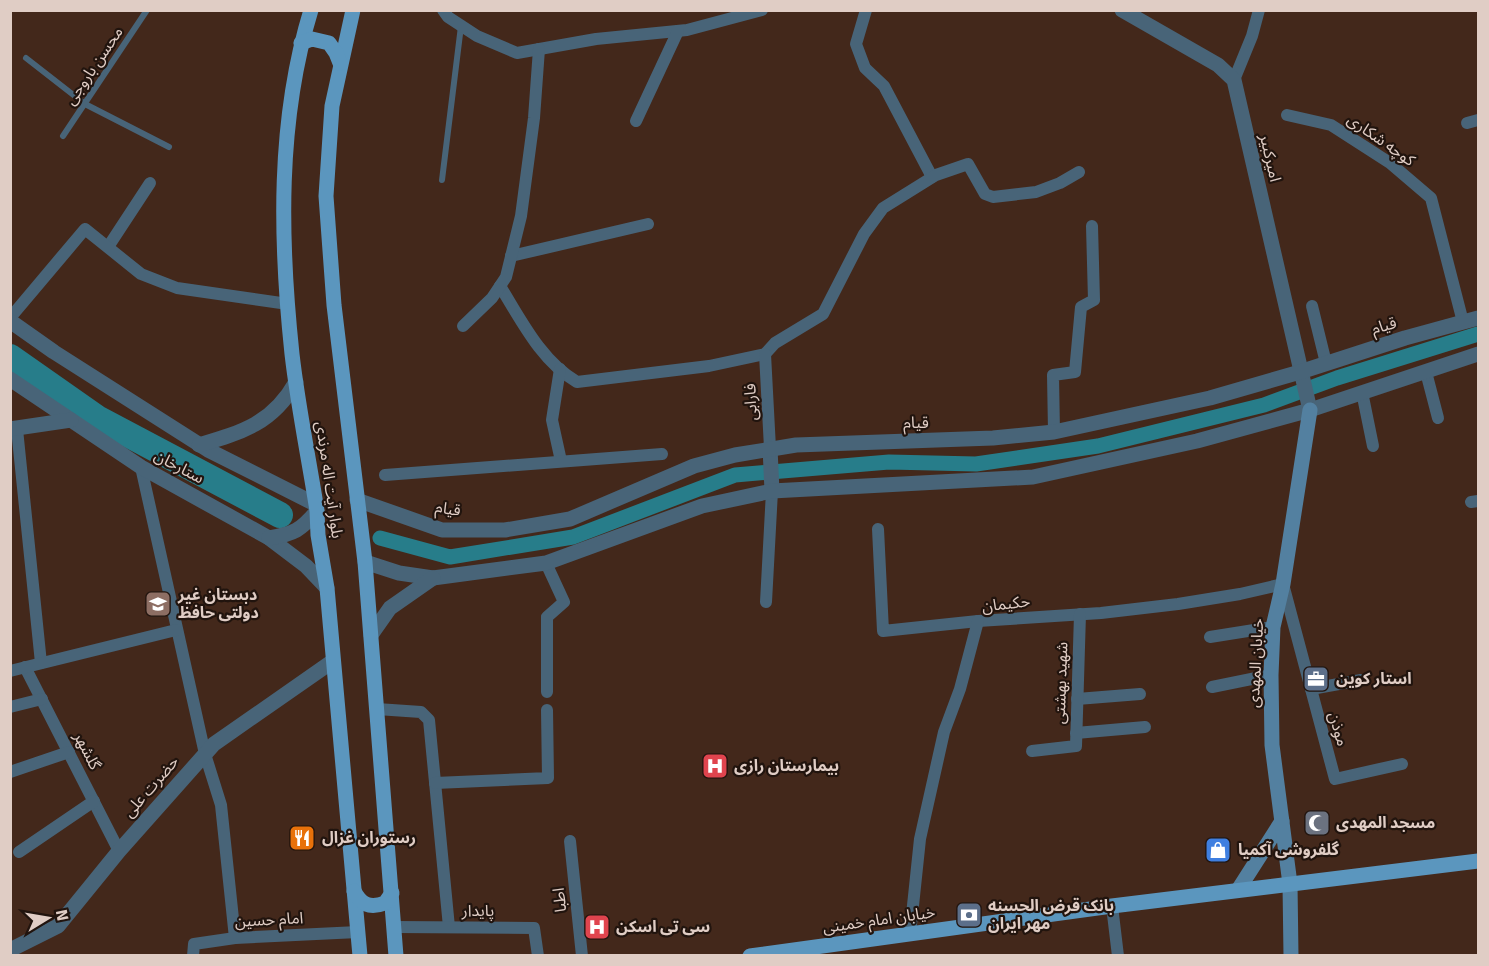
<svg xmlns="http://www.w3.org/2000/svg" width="1489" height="966" font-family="Signika,'Noto Sans Arabic',sans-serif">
  <rect width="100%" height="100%" fill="#43281b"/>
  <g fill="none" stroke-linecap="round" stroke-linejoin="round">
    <polyline stroke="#277d8a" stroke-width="15" points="380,538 450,557 573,537 735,475 889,462 976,464 1098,446 1264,405 1337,378 1478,334"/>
    <polyline stroke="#277d8a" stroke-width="26" points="10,357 97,418 280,515"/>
    <g stroke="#486478" stroke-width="6">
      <polyline points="26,58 85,104 169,147"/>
      <polyline points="63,136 147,10"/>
      <polyline points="442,180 461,26"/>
    </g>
    <g stroke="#486478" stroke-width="12">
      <polyline points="443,10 448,17 477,36 517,53 596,39 687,30 762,10"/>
      <polyline points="866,10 856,44 865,68 884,86 932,177"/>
      <polyline points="1234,80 1252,36 1259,10"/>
      <polyline points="1287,115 1331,125 1390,163 1431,198 1463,322"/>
      <polyline points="636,121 678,31"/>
      <polyline points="1467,123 1478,120"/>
      <polyline points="108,247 150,183"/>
      <polyline points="511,256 648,224"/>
      <path d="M500,286c21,34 41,75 77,96l132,-16 56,-12 10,-11 48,-29 41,-80 19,-26 53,-33 32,-11 17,30 8,3 43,-5 24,-9 19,-11"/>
      <polyline points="1312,306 1326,363"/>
      <polyline points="10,318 85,229 141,274 177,288 288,304"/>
      <polyline points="463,326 492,298 506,277 521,216 534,118 539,49"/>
      <polyline points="765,354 770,448"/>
      <polyline points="560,369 552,420 561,461"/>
      <polyline points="1426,372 1438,418"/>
      <polyline points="1362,392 1373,446"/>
      <polyline points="17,429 41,663"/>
      <polyline points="1054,432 1053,375 1075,372 1081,307 1094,300 1092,226"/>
      <polyline points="141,467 205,754 221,805 235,938"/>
      <polyline points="385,475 662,454"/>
      <polyline points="1471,502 1478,501"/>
      <polyline points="878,529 883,631 978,621 1101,613 1178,604 1240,594 1283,584 1335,779 1402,764"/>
      <polyline points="546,563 564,602 547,617 547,692"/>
      <polyline points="766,602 772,491"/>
      <polyline points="1210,637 1273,627"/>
      <polyline points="25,667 119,851"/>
      <polyline points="10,671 176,630"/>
      <polyline points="1212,687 1271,675"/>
      <polyline points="1311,689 1361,680"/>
      <polyline points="1077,699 1140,694"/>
      <polyline points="10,707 42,699"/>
      <polyline points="377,709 421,712 429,720 449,927"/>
      <polyline points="1076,733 1145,727"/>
      <polyline points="1032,751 1076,746 1080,614"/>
      <polyline points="10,772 69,752"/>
      <polyline points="435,783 548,778 547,710"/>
      <polyline points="570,841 582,956"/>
      <polyline points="19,852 94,801"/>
      <polyline points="1112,906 1118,956"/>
      <polyline points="394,927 534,928 538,956"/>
      <polyline points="910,934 920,839 944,732 960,689 978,621"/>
      <polyline points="193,956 194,944 235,938 358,932"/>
    </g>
    <g stroke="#486478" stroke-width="15">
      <polyline points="1122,10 1218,65 1234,80 1310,410"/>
      <polyline points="10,321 54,352 208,450 317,505"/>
      <polyline points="10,379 141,467 269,538 306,566 327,588"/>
      <polyline points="10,429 71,420"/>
      <path d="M199,445c44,-13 74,-22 97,-63"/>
      <polyline points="770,448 772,491"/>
      <polyline points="357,500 442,530 505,530 570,519 694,466 735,455 796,445 993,438 1054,432 1210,398 1300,372 1405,338 1478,318"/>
      <path d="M269,538c25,-4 32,-8 48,-27"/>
      <polyline points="365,562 399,573 433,578 546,563 702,506 772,491 1033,477 1197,441 1310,410 1478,354"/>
      <polyline points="371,635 390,608 433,578"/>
      <polyline points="10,950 58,926 119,851 214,744 333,661"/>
    </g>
    <g stroke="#5380a0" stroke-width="15">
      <polyline points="1238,890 1282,821"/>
      <polyline points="1291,956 1290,884 1272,745 1271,675 1273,627 1283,584 1310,410"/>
    </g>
    <g stroke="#5b96be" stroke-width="15">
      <path d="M311,10c-34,111 -31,230 -19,344 6,53 17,105 25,157l1,24 9,53 33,368"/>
      <polyline points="353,10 332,106 326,196 334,305 365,562 396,956"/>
      <polyline points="301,43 312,39 329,43 336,53 340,63"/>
      <path d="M354,891c7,13 15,18 31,12l7,-10"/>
      <polyline points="750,956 1112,906 1478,861"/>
    </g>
  </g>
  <defs>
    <g id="school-square" transform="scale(1.35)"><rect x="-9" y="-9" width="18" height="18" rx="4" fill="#8d6e63" stroke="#21140e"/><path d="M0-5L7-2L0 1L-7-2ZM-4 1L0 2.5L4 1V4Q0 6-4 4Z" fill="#fff"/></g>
    <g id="office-square" transform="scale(1.35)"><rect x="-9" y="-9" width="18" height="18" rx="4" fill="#5c6f8a" stroke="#21140e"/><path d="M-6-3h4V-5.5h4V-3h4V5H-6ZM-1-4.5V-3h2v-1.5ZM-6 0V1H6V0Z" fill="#fff"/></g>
    <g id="hospital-square" transform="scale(1.35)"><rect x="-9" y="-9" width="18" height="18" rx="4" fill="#e0444e" stroke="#21140e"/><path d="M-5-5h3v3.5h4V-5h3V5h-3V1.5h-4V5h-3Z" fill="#fff"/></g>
    <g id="mosque-square" transform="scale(1.35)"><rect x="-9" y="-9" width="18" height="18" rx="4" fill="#6b7280" stroke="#21140e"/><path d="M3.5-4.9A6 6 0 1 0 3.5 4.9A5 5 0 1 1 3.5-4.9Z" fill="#fff"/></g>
    <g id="restaurant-square" transform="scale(1.35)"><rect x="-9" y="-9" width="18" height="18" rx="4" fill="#e8710a" stroke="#21140e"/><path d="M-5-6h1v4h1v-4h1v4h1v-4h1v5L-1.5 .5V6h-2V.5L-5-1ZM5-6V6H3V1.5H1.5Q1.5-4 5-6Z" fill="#fff"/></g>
    <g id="shop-square" transform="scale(1.35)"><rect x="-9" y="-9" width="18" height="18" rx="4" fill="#3f7fe0" stroke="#21140e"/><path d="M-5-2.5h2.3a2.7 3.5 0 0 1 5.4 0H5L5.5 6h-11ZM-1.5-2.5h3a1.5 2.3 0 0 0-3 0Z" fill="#fff"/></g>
    <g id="bank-square" transform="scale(1.35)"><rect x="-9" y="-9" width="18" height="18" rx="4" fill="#5c6f8a" stroke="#21140e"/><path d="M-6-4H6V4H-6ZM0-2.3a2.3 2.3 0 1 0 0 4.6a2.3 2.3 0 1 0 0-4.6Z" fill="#fff"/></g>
  </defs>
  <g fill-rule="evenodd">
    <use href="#school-square" x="158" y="604"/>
    <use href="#office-square" x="1316" y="679"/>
    <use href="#hospital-square" x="715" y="766"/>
    <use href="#mosque-square" x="1317" y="823"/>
    <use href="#restaurant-square" x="302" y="838"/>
    <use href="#shop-square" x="1218" y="850"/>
    <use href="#bank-square" x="969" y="915"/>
    <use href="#hospital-square" x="597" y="927"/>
  </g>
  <g text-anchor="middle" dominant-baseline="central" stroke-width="4.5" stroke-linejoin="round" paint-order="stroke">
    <g font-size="16" fill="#e0cdc5" stroke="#21140e">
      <text transform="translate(94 66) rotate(-56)">محسن باروجی</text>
      <text transform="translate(1381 140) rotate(35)">کوچه شکاری</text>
      <text transform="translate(1270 158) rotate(77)">امیرکبیر</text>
      <text transform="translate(1384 326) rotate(-17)">قیام</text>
      <text transform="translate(751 402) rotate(-93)">فارابی</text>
      <text transform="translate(916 423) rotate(-1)">قیام</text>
      <text transform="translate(179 467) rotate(28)">ستارخان</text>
      <text transform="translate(329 480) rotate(82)">بلوار آیت اله مرندی</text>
      <text transform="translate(448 509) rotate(9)">قیام</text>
      <text transform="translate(1006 604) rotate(-7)">حکیمان</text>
      <text transform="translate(1256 663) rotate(-87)">خیابان المهدی</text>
      <text transform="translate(1061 683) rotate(-88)">شهید بهشتی</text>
      <text transform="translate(1338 729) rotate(74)">موذن</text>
      <text transform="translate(87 751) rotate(63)">گلشهر</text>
      <text transform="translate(151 787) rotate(-49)">حضرت علی</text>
      <text transform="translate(560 900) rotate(-96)">اطبا</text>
      <text x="478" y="911">پایدار</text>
      <text transform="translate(269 920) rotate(-3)">امام حسین</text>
      <text transform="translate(879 920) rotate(-8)">خیابان امام خمینی</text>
    </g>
    <g font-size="16" font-weight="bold" fill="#e0cdc5" stroke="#21140e" text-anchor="start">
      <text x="178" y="595">دبستان غیر<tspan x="178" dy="18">دولتی حافظ</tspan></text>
      <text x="1336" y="679">استار کوین</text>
      <text x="734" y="766">بیمارستان رازی</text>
      <text x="1336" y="823">مسجد المهدی</text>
      <text x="322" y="838">رستوران غزال</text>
      <text x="1238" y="850">گلفروشی آکمیا</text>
      <text x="988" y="906">بانک قرض الحسنه<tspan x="988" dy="18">مهر ایران</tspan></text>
      <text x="616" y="927">سی تی اسکن</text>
    </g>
  </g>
  <rect width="1489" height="966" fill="none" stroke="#e0cdc5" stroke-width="24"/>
  <g transform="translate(48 918) rotate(79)" stroke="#21140e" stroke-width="4.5" paint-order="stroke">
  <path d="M0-4.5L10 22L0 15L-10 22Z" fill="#e0cdc5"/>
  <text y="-9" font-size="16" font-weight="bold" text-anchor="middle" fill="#e0cdc5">N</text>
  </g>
</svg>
